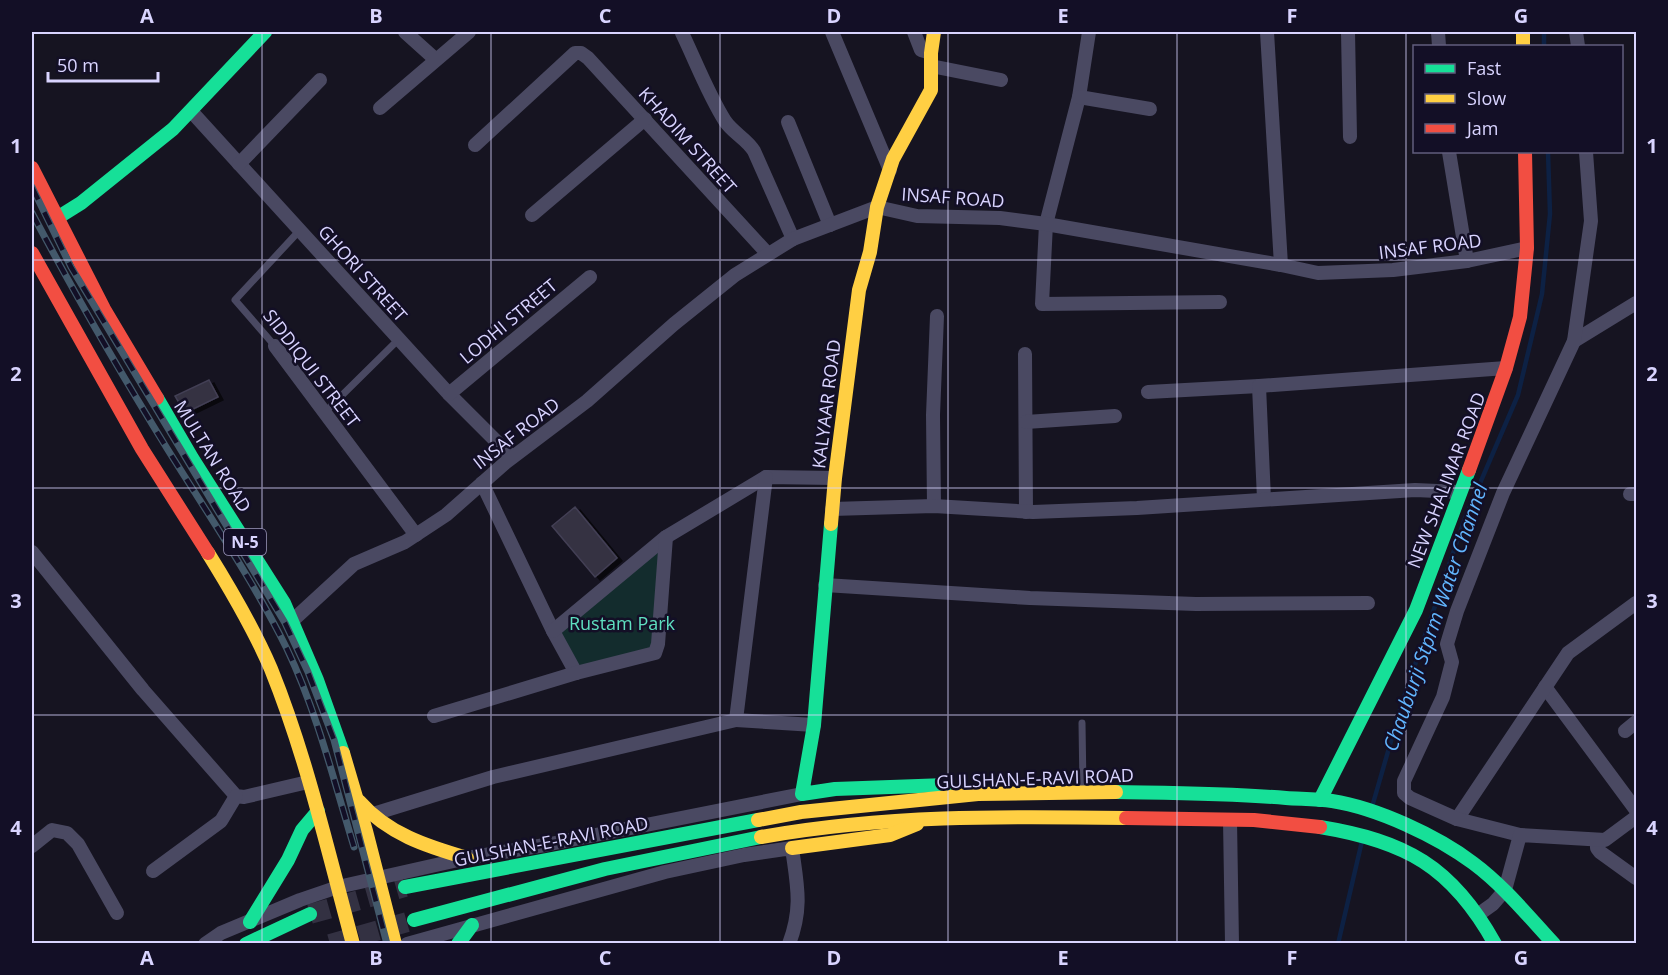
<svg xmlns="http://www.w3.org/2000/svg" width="1668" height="975" font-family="'Open Sans',sans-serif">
  <defs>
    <filter id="shadow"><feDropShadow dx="5" dy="3" stdDeviation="0" flood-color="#0009"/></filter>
  </defs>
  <rect width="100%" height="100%" fill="#161421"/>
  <polygon fill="#132c2d" points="666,537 655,653 576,673 556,629"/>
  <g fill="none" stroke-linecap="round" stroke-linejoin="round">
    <g stroke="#0d2144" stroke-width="4.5">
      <polyline points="1544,32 1544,46"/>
      <polyline points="1372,807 1402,703 1465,518 1518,395 1542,294 1550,214 1548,152"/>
      <polyline points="1338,944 1362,841"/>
    </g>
  </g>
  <g fill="#343243" stroke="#433f54" stroke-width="1.5" filter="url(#shadow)">
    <polygon points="209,380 218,397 185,413 175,396"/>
    <polygon points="575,507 617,558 595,577 552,526"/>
  </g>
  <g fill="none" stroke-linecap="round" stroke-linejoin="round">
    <g stroke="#333142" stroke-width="20" stroke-dasharray="20 10" stroke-linecap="butt">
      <polyline points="310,914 405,887"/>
      <polyline points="330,944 414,920"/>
    </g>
    <g stroke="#4a4962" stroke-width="7">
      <polyline points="275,346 235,300 300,230"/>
      <polyline points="325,412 399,339"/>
      <polyline points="1082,723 1083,789"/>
    </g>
    <g stroke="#4a4962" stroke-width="14">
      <polyline points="405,32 435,59"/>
      <polyline points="832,32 890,170"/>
      <polyline points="914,32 921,50 931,53"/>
      <polyline points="1089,32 1079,97 1046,224 1042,304 1220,302"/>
      <polyline points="1267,32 1281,265"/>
      <polyline points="1348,32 1350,137"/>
      <polyline points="1438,32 1439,46"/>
      <polyline points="1576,32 1578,46"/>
      <path d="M682,33c14,29 26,61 43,88 8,12 22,18 29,30l39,88"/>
      <polyline points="931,66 1001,80"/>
      <polyline points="1079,97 1150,109"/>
      <polyline points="380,108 469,32"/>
      <polyline points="191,111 449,394 512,457"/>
      <polyline points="788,122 830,225"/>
      <polyline points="475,145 575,53 581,53 588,58 767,253"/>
      <polyline points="1449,152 1467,261"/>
      <polyline points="239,164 320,80"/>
      <polyline points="532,215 645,119"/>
      <polyline points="1574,341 1636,303"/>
      <polyline points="275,346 416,535"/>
      <polyline points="1025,354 1026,512"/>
      <polyline points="1148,392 1259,386"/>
      <polyline points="449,394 590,277"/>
      <polyline points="1026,422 1115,416"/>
      <polyline points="482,483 553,631 576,673"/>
      <polyline points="1630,494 1636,494"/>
      <polyline points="1264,499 1259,386 1506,368"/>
      <polyline points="934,506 933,415 937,316"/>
      <polyline points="832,509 934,506 1033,512 1137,508 1415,490 1460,492"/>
      <polyline points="32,552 143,690 236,796 244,797 308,782"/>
      <polyline points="825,585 1030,598 1196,604 1368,603"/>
      <polyline points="292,621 354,564 405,542 446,515 505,463 587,401 674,324 735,275 793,239 877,207 917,216 1000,218 1046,224 1281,265 1318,273 1393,270 1467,261 1527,248"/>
      <polyline points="553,631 666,537 766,477 835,478"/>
      <polyline points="1545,687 1636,810"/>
      <polyline points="434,716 576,673 655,653 658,644 666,537"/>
      <polyline points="736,720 814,725"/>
      <polyline points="1625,731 1636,722"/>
      <polyline points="370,815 493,777 736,720 766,477"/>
      <polyline points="1457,819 1568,653 1636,603"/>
      <polyline points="1230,820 1232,944"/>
      <polyline points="1520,835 1457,819 1410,798 1404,793 1404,781 1443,697 1452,662 1447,644 1457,611 1503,493 1574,341 1591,221 1586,152"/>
      <polyline points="1597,841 1597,848 1600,852 1636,878"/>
      <polyline points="32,846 52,830 67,833 78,844 117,913"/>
      <polyline points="153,871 221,821 236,796"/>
      <polyline points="1479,914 1493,904 1505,890 1520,835 1605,840 1636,817"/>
      <polyline points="205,944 221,933 300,900 338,887 467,858 545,845 802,794"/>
      <path d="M407,944l258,-72 79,-17 48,-7c5,37 11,59 -3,96"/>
    </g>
    <g stroke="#16e098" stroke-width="14">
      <polyline points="57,218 81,203 173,129 265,32"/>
      <polyline points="157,398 192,458 284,603 317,680 343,753"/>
      <polyline points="831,524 814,725 802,794 835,789 946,785"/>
      <path d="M1116,792c57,1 113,1 170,6 15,1 31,1 46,3 45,7 105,35 141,62 31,23 55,53 81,81"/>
      <polyline points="1320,800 1416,610 1469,470"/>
      <path d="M1320,827c85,14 132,39 175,117"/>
      <polyline points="405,887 758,820"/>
      <polyline points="414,920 605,869 761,837"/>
      <polyline points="250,922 288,860 302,830 318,811"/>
      <polyline points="246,944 310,914"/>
      <polyline points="458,944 472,925"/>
    </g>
    <g stroke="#ffcf43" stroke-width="14">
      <polyline points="1523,32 1523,46"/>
      <polyline points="831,524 835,478 859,290 870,252 877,207 893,159 931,90 931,53 934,32"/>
      <path d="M208,553c23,37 46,76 63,116 36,89 57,183 82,275"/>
      <polyline points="343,753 366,831 395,944"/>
      <path d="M359,801c29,33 67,45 108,57"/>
      <polyline points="758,820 801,812 978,794 1116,792"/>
      <path d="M761,837c124,-22 240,-21 365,-19"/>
      <polyline points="792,848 890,835 917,824"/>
    </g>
    <g stroke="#f24e42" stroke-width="14">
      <polyline points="32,168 104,309 157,398"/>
      <polyline points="32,253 142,449 208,553"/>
      <polyline points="1469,470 1506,368 1520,317 1527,248 1525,152"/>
      <polyline points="1126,818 1254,820 1320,827"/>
    </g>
    <g stroke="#43596b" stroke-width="7">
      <g id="rail">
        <polyline points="32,187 71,267 285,623 308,672 334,740 387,944"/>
        <path d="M32,213c42,80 88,159 136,237 40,64 86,132 119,199 30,63 47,132 67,198"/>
      </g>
    </g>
    <use href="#rail" stroke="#130f26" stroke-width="4.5" stroke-dasharray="14" stroke-linecap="butt"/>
  </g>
  <path fill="none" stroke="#d9d4ff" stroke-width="1.5" stroke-opacity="0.55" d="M262,32v912M491,32v912M720,32v912M948,32v912M1177,32v912M1406,32v912M32,260h1604M32,488h1604M32,715h1604"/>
  <g text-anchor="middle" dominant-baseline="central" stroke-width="5" stroke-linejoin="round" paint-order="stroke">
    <rect fill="#130f26" stroke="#9e99be" stroke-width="1.5" x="224" y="529" width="42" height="26" rx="4.5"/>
    <g font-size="16" font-weight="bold" fill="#d9d4ff">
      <text x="245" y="542">N-5</text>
    </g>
    <g font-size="18" fill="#d9d4ff" stroke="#130f26">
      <text transform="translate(688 140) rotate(48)">KHADIM STREET</text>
      <text transform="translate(953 197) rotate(4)">INSAF ROAD</text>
      <text transform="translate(1430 246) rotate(-7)">INSAF ROAD</text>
      <text transform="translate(363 273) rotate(48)">GHORI STREET</text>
      <text transform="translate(508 321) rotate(-40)">LODHI STREET</text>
      <text transform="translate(312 368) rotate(52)">SIDDIQUI STREET</text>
      <text transform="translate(826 404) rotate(-83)">KALYAAR ROAD</text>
      <text transform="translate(516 433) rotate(-38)">INSAF ROAD</text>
      <text transform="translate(213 456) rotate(58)">MULTAN ROAD</text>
      <text transform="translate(1446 480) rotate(-69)">NEW SHALIMAR ROAD</text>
      <text transform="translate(1035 778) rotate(-2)">GULSHAN-E-RAVI ROAD</text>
      <text transform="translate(551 841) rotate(-11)">GULSHAN-E-RAVI ROAD</text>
    </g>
    <g font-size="18" fill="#5fe0c0" stroke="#130f26">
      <text x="622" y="623">Rustam Park</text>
    </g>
    <g font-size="20" font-style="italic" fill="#62b6ff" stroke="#130f26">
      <text transform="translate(1435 617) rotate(-71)">Chauburji Stprm Water Channel</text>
    </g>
  </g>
  <rect width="1668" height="975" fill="none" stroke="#130f26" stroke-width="66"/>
  <rect x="1413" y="45" width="210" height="108" fill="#130f26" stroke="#625e7d" stroke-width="1.5"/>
  <rect x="1425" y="64" width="30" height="9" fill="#16e098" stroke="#625e7d" stroke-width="1.5"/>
  <text x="1467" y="75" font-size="18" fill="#d9d4ff">Fast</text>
  <rect x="1425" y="94" width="30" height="9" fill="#ffcf43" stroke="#625e7d" stroke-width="1.5"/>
  <text x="1467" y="105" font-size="18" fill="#d9d4ff">Slow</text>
  <rect x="1425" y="124" width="30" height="9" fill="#f24e42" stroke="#625e7d" stroke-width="1.5"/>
  <text x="1467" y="135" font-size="18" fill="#d9d4ff">Jam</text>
  <path d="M48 72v9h110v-9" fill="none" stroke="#d9d4ff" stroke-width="3"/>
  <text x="57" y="72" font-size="18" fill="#d9d4ff" stroke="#130f26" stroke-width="4.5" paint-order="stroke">50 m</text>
  <rect x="33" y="33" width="1602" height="909" fill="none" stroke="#d9d4ff" stroke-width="2"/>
  <g font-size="20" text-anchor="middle" font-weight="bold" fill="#d9d4ff">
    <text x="147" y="23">A</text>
    <text x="376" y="23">B</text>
    <text x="605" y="23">C</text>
    <text x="834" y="23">D</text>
    <text x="1063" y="23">E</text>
    <text x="1292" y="23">F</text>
    <text x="1521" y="23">G</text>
    <text x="16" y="153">1</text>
    <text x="1652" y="153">1</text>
    <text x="16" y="381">2</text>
    <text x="1652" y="381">2</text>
    <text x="16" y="608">3</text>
    <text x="1652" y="608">3</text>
    <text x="16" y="835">4</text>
    <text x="1652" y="835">4</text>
    <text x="147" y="965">A</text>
    <text x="376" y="965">B</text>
    <text x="605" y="965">C</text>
    <text x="834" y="965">D</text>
    <text x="1063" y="965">E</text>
    <text x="1292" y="965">F</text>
    <text x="1521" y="965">G</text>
  </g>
</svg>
